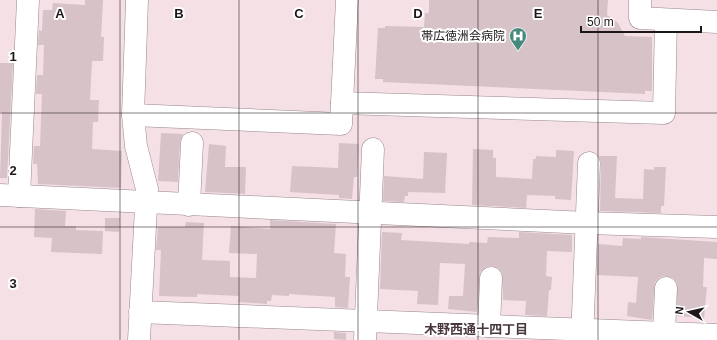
<svg xmlns="http://www.w3.org/2000/svg" width="717" height="340" font-family="Helvetica,'Noto Sans JP',sans-serif">
  <rect width="100%" height="100%" fill="#f5e0e5"/>
  <g fill="#d6c2c7">
    <polygon points="85,0 103,0 101,37 104,37 103,61 92,61 90,100 99,100 98,122 93,122 92,149 122,151 121,188 38,184 37,164 33,164 34,146 40,146 42,94 36,94 37,75 43,75 44,45 38,45 39,30 42,31 43,10 52,10 53,3 85,5"/>
    <polygon points="429,0 608,0 607,15 618,23 625,36 652,37 652,91 645,91 645,94 383,82 383,79 375,79 378,28 385,28 385,26 424,27 425,13 429,13"/>
    <polygon points="0,63 13,63 7,178 0,178 2,112 0,112"/>
    <polygon points="161,133 183,134 180,142 178,182 158,181"/>
    <polygon points="339,143 359,144 357,177 354,177 352,199 339,198 339,195 290,192 292,166 338,168"/>
    <polygon points="209,144 226,146 225,167 246,167 245,194 205,192"/>
    <polygon points="473,149 493,150 493,158 496,158 496,177 532,179 533,159 536,159 536,156 556,157 556,150 574,151 571,200 555,199 555,196 527,195 526,208 472,205"/>
    <polygon points="424,152 447,153 445,193 408,192 408,196 405,196 404,202 383,201 384,176 423,179"/>
    <polygon points="599,156 617,156 615,198 643,199 644,169 654,170 654,167 666,167 664,206 661,206 661,213 600,211 601,163"/>
    <polygon points="35,209 66,211 65,226 76,226 76,230 103,231 102,254 51,252 52,238 34,237"/>
    <polygon points="105,218 120,218 119,232 105,231"/>
    <polygon points="270,220 336,224 334,253 346,254 345,277 350,277 348,308 335,307 335,297 289,294 289,296 272,295 271,301 267,301 267,304 238,302 239,296 197,294 197,297 159,296 161,250 156,250 158,227 185,227 186,222 204,223 202,260 230,261 230,277 256,278 257,254 229,253 231,226 270,229"/>
    <polygon points="382,232 402,233 401,240 469,244 469,242 487,243 488,237 519,238 519,232 572,235 572,252 547,251 546,276 552,277 551,290 549,290 547,316 525,315 526,301 503,300 502,273 498,268 492,266 486,267 480,272 477,312 448,309 449,296 463,296 465,264 440,263 438,305 417,304 418,291 380,289"/>
    <polygon points="641,237 717,242 717,259 704,258 703,287 707,287 704,318 677,316 677,283 673,278 666,276 660,277 655,282 652,320 627,316 628,302 636,303 638,277 597,275 598,244 622,246 623,238 641,239"/>
    <polygon points="334,332 346,333 346,340 334,339"/>
  </g>
  <g fill="none" stroke-linecap="round" stroke-linejoin="round">
    <g stroke="#99868c" stroke-width="23">
      <g id="minor">
        <polyline points="137,0 133,115 136,146 147,189 139,340"/>
        <polyline points="640,0 640,18 717,22"/>
        <polyline points="342,103 664,113 666,20"/>
        <polyline points="133,115 341,124 347,0"/>
        <polyline points="0,195 587,223 717,227"/>
        <polyline points="19,196 28,0"/>
        <polyline points="189,205 192,143"/>
        <polyline points="140,312 717,335"/>
        <polyline points="489,326 491,278"/>
        <polyline points="664,333 666,288"/>
        <polyline points="365,340 373,149"/>
        <polyline points="582,340 589,163"/>
      </g>
    </g>
    <use href="#minor" stroke="#fff" stroke-width="22"/>
  </g>
  <path fill="none" stroke="#1e1719" stroke-width="1" stroke-opacity="0.55" d="M120,0v340M239,0v340M358,0v340M478,0v340M598,0v340M0,113h717M0,227h717"/>
  <defs>
    <g id="hospital-pin" transform="scale(0.9)"><path d="M0 17L-7.5 6A9.5 9.5 0 1 1 7.5 6Z" fill="#478a7d" stroke="#fff"/><path d="M-5-5h3v3.5h4V-5h3V5h-3V1.5h-4V5h-3Z" fill="#fff"/></g>
  </defs>
  <g fill-rule="evenodd">
    <use href="#hospital-pin" x="518" y="36"/>
  </g>
  <g text-anchor="middle" dominant-baseline="central" stroke-width="4" stroke-linejoin="round" paint-order="stroke">
    <g font-size="12" fill="#1e1719" stroke="#fff" text-anchor="end">
      <text x="505" y="36">帯広徳洲会病院</text>
    </g>
    <g font-size="13" font-weight="bold" fill="#48373c" stroke="#fff">
      <text x="476" y="329">木野西通十四丁目</text>
    </g>
  </g>
  <g font-size="13" text-anchor="middle" font-weight="bold" fill="#1e1719" stroke="#fff" stroke-width="4" stroke-linejoin="round" paint-order="stroke">
    <text x="60" y="18">A</text>
    <text x="179" y="18">B</text>
    <text x="299" y="18">C</text>
    <text x="418" y="18">D</text>
    <text x="538" y="18">E</text>
    <text x="13" y="61">1</text>
    <text x="13" y="175">2</text>
    <text x="13" y="288">3</text>
  </g>
  <g transform="translate(689 312) rotate(278)" stroke="#ffffff" stroke-width="3" paint-order="stroke">
  <path d="M0-3L7 15L0 10L-7 15Z" fill="#1e1719"/>
  <text y="-6" font-size="11" font-weight="bold" text-anchor="middle" fill="#1e1719">N</text>
  </g>
  <path d="M581 26v6h120v-6" fill="none" stroke="#1e1719" stroke-width="2"/>
  <text x="587" y="26" font-size="12" fill="#1e1719" stroke="#ffffff" stroke-width="3" paint-order="stroke">50 m</text>
</svg>
